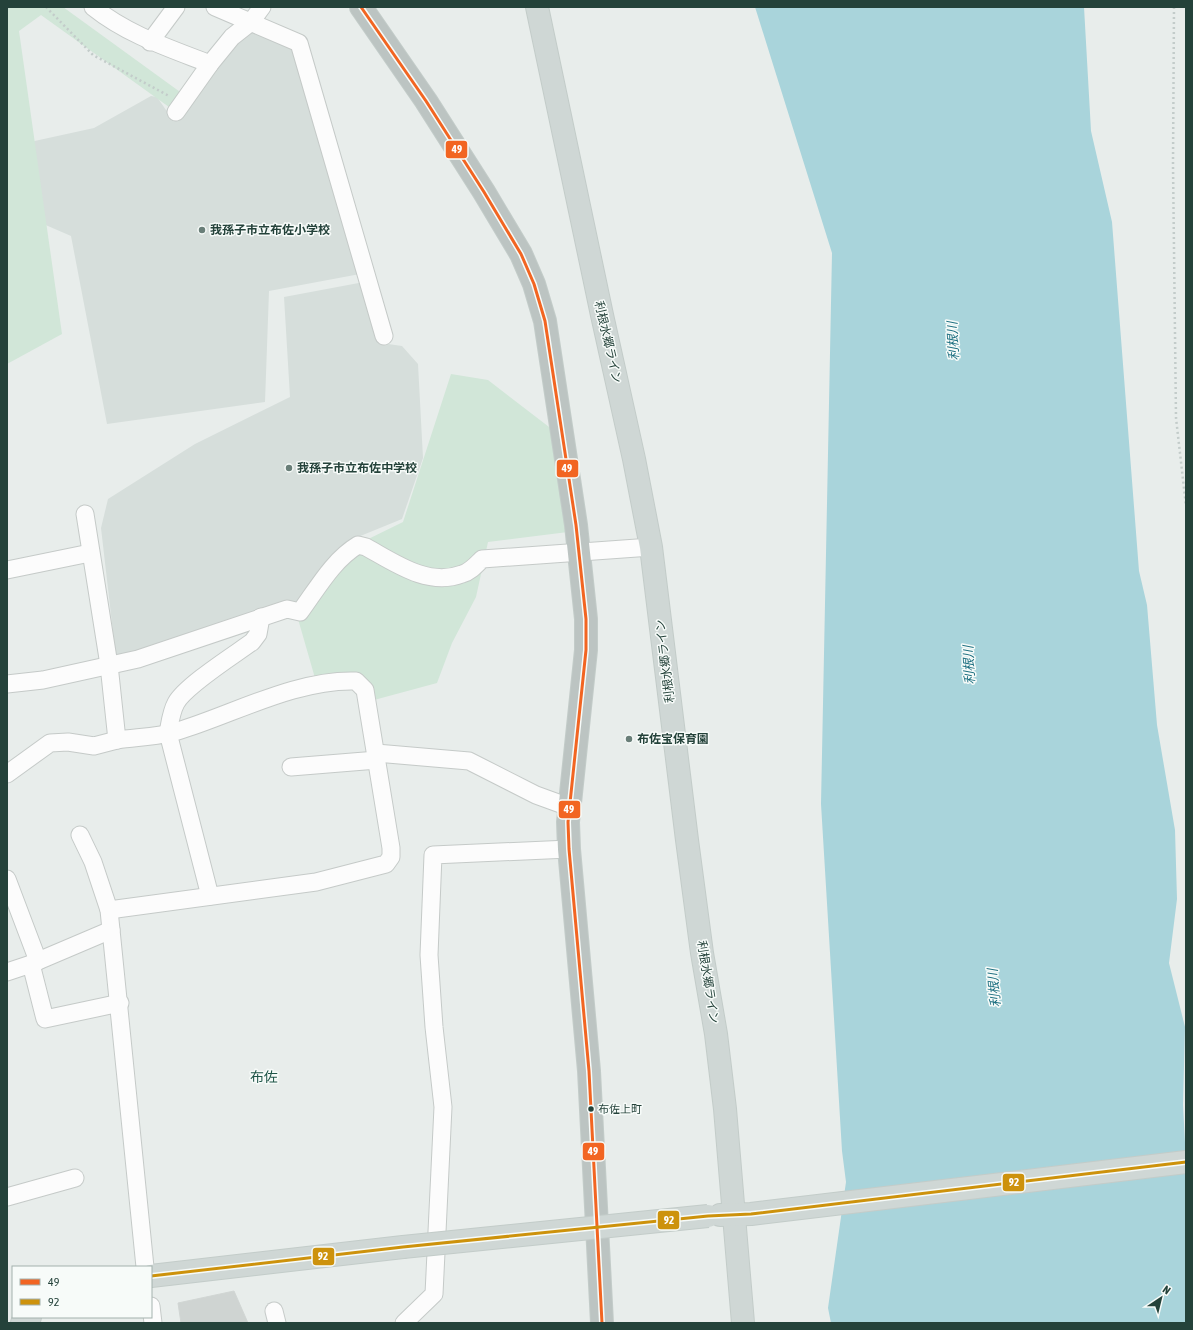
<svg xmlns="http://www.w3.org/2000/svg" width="1193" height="1330" font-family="'Asap Condensed','Noto Sans JP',sans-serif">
  <rect width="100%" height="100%" fill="#e8edeb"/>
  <g fill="#d6dedb">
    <polygon points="249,32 284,42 298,53 360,274 269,291 265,402 107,424 71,236 41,223 30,142 94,128 151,96 157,97 166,110 178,117 238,40"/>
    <polygon points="364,282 381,343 402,346 418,364 423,458 402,519 353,539 300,603 116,658 101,528 108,499 195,444 290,397 284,297"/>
  </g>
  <g fill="#d1e6d8">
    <polygon points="7,7 63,7 187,97 176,112 41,15 19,31 62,334 7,364"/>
    <polygon points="451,374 488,380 553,430 568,532 488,542 476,597 452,643 437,683 363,703 352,682 317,685 296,612 354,546 403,522"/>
  </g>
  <polygon fill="#a9d4db" points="755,7 1084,7 1091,131 1112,222 1139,571 1147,605 1157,725 1175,830 1177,899 1169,963 1185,1027 1183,1105 1186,1161 1186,1323 831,1323 828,1308 846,1182 842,1151 821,804 832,253"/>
  <polygon fill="#cfd4d2" stroke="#d1d6d4" points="234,1291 248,1323 181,1323 178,1303"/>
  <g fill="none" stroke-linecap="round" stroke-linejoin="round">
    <g stroke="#c5cac8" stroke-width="19">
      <g id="minor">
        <path d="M93,7c35,28 76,41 117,57"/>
        <polyline points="215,7 299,43 384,336"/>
        <polyline points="150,42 176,7"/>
        <polyline points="176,112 210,64 232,37 251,22 262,7"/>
        <path d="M85,514l24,151 8,75c20,-3 42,-3 61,-9 56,-17 118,-52 178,-50l9,9 26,158v9l-5,7 -70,18 -207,28"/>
        <polyline points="7,570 90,553"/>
        <path d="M7,684l36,-4 95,-21 149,-50 13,3c17,-23 33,-52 58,-67l8,2c29,16 62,40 96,27 8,-2 14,-9 20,-15l169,-12"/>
        <polyline points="376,753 469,761 536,795 569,807"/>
        <polyline points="291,767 377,760"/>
        <polyline points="7,774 50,743 68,742 94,746 117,740"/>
        <polyline points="80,835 93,862 109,910 145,1267"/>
        <polyline points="7,879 38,961"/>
        <path d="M210,896l-42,-163c2,-10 3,-21 8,-30 9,-17 58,-48 76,-61l6,-8 3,-17"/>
        <polyline points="31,964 45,1019 120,1003"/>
        <polyline points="7,972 31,964 111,930"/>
        <polyline points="7,1197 75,1178"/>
        <polyline points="151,1306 153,1323"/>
        <polyline points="274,1311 277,1323"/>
        <polyline points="404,1323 434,1294 443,1107 434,1027 429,955 433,855 569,849"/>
      </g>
    </g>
    <g stroke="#c3ccc9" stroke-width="24">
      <g id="major">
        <polyline points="537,7 602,315 634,459 651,547 687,840 702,953 716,1034 725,1109 743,1323"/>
        <polyline points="720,1215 751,1214 1186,1162"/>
        <polyline points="151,1276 403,1247"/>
        <polyline points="22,1323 30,1317"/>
      </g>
    </g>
    <g stroke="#c3ccc9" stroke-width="24">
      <polyline id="highway" points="361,7 426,101 484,192 521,254 534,284 545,321 576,525 586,619 586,650 568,822 569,849 589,1071 602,1323"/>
    </g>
    <g stroke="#c3ccca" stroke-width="2.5" stroke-dasharray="2 3" stroke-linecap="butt">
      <polyline points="46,7 93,55 169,96"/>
      <polyline points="1174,7 1173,164 1176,418 1186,506"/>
      <polyline points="7,8 8,7"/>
    </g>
    <use href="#minor" stroke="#fcfcfc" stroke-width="17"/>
    <use href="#major" stroke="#cfd7d5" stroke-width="22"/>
    <use href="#highway" stroke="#bcc4c2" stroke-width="22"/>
    <g stroke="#c3ccc9" stroke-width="24" stroke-linecap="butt">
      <polyline id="major-bridge" points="403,1247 708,1216"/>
    </g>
    <use href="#major-bridge" stroke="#cfd7d5" stroke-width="22"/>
    <g stroke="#f7fbf9" stroke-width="6">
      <polyline id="bus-1" points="361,7 426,101 484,192 521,254 534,284 545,321 576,525 586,619 586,650 568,822 569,849 589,1071 602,1323"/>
    </g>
    <g stroke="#f7fbf9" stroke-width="6">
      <polyline id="bus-2" points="151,1276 403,1247 708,1216 751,1214 1186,1162"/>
    </g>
    <use href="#bus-1" stroke="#f26522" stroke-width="3"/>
    <use href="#bus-2" stroke="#cd920c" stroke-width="3"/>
  </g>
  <g fill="#697e78" stroke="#f7fbf9" stroke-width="1.5">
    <circle cx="202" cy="230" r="4"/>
    <circle cx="289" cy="468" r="4"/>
    <circle cx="629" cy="739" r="4"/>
  </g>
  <circle fill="#24423a" stroke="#f7fbf9" stroke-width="1.5" cx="591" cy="1109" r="3.5"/>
  <g text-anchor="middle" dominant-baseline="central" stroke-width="3" stroke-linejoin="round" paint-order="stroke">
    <g font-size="11" fill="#24423a" stroke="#f7fbf9" text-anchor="start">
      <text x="598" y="1109">布佐上町</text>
    </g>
    <g font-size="12" font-weight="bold" fill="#24423a" stroke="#f7fbf9" text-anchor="start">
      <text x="210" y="230">我孫子市立布佐小学校</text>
      <text x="297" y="468">我孫子市立布佐中学校</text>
      <text x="637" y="739">布佐宝保育園</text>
    </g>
    <g font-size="12" fill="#24423a" stroke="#f7fbf9">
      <text transform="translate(608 342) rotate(77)">利根水郷ライン</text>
      <text transform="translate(665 661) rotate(-97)">利根水郷ライン</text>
      <text transform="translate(708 982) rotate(81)">利根水郷ライン</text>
    </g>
    <g font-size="13" font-style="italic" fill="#1c6f80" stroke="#f7fbf9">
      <text transform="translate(953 341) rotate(-93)">利根川</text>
      <text transform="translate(969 665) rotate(-93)">利根川</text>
      <text transform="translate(994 988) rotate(-95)">利根川</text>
    </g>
    <g font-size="14" fill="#1f5548" stroke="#f7fbf9">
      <text x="264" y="1077">布佐</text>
    </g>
  </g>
  <g stroke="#f7fbf9" stroke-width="1.5">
    <rect x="445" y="140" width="23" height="19" rx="4" fill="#f26522"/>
    <rect x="556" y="459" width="23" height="19" rx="4" fill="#f26522"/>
    <rect x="558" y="800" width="23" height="19" rx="4" fill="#f26522"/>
    <rect x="582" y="1142" width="23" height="19" rx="4" fill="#f26522"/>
    <rect x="1002" y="1173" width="23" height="19" rx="4" fill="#cd920c"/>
    <rect x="657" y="1210" width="23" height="20" rx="4" fill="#cd920c"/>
    <rect x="312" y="1247" width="23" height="19" rx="4" fill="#cd920c"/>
  </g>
  <g font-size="11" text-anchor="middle" font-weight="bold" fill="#fff">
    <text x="457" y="153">49</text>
    <text x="567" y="472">49</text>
    <text x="569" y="813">49</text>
    <text x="593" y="1155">49</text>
    <text x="1014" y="1186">92</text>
    <text x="669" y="1224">92</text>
    <text x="323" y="1260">92</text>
  </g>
  <rect width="1193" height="1330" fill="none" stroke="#24423a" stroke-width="16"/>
  <rect x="12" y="1266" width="140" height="52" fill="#f7fbf9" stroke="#a3b1ad"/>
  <rect x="20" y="1279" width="20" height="6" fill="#f26522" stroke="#a3b1ad"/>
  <text x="48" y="1286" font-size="12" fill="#24423a">49</text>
  <rect x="20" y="1299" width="20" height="6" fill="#cd920c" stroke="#a3b1ad"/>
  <text x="48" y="1306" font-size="12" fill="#24423a">92</text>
  <g transform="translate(1161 1298) rotate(35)" stroke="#f7fbf9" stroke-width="3" paint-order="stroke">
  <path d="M0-3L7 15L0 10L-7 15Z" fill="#24423a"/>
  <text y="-6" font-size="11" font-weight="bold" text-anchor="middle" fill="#24423a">N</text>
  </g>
</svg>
